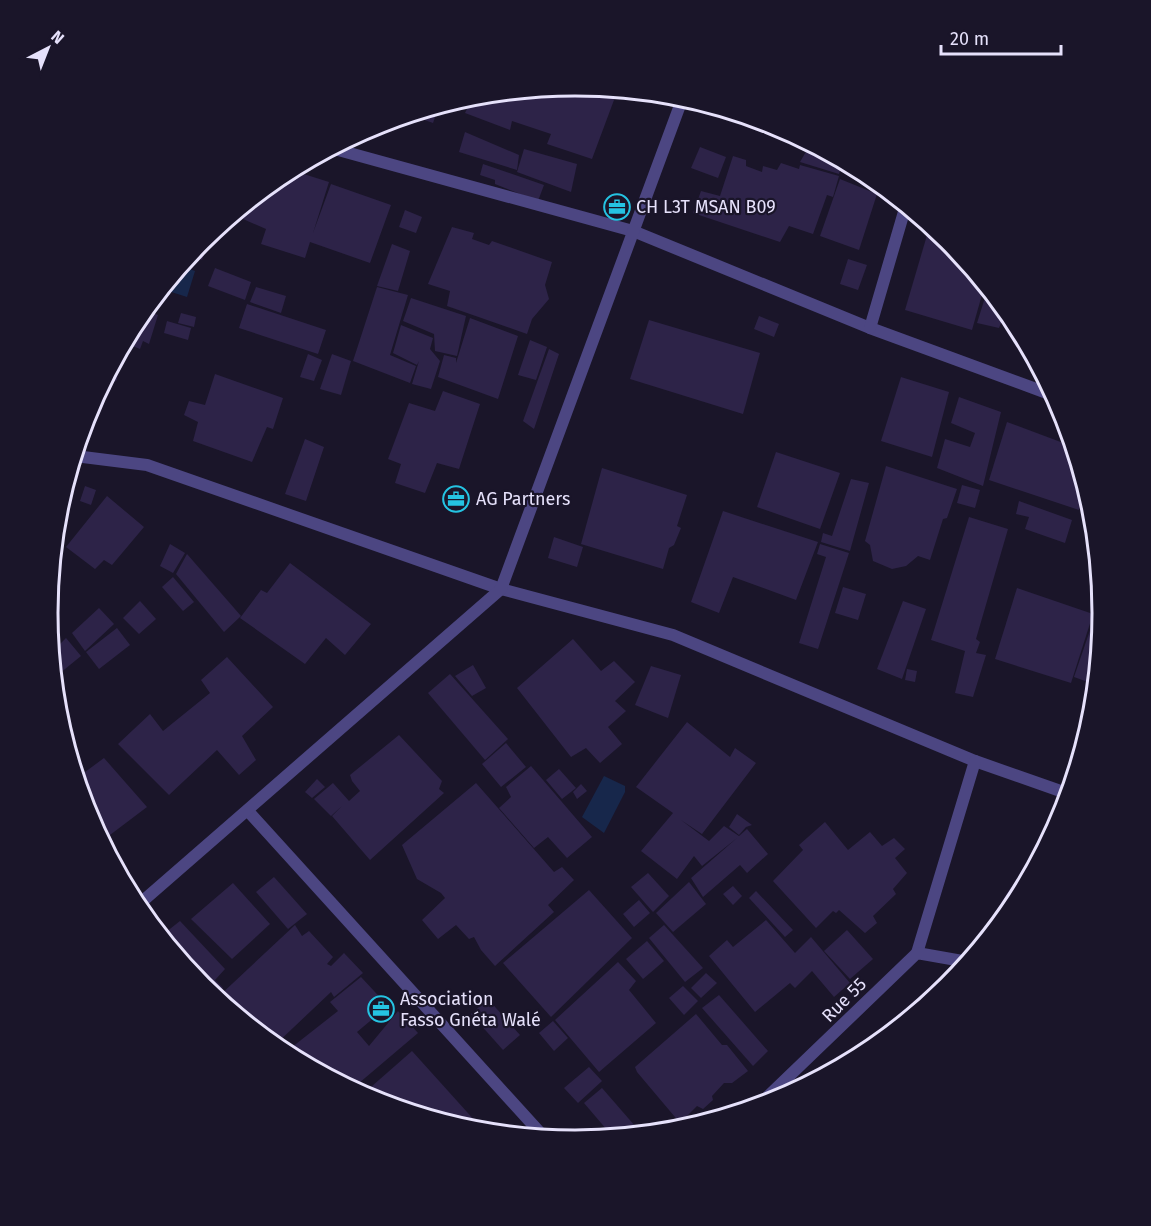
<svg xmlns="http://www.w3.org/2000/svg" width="1151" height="1226" font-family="'Fira Sans',sans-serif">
  <rect width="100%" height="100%" fill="#1a1529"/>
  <g fill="#17274b">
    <polygon points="181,266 195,271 187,297 162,289"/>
    <polygon points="604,776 625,786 625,792 604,833 582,817"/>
  </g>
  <g fill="#2d2348">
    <polygon points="576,86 617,92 592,159 547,144 551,134 512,121 510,130 465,113 473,96"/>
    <polygon points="439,106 433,123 410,115"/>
    <polygon points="465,132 519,155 517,170 459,152"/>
    <polygon points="811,143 843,161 839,174 800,162"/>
    <polygon points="700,147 726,157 718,178 691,168"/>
    <polygon points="524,149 577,164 571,192 517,172"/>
    <polygon points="733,156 746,160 746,166 762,172 763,166 777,170 781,163 799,169 800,165 839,176 833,197 827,195 813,234 789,226 780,242 693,213 701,191 720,196"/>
    <polygon points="483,164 544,185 538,201 495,184 495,180 480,175"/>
    <polygon points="291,170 329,182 313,233 331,184 391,205 370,263 310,242 305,258 261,244 266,229 243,219 249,202"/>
    <polygon points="840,179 877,194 859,250 820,236"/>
    <polygon points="405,210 422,217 416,233 399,227"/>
    <polygon points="930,225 949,240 985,284 972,330 905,310"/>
    <polygon points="452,227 474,233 472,239 489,245 492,241 552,262 545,285 549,299 532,319 527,334 447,306 450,291 428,284"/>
    <polygon points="212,232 202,260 190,255 203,240"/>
    <polygon points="392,244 410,251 398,291 377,286"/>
    <polygon points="848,259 867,265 858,290 840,284"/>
    <polygon points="215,268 251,282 245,300 208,286"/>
    <polygon points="256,287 286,296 281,313 250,302"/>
    <polygon points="377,287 408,295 390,355 416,366 410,383 353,361"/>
    <polygon points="988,288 1013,319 1004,315 999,328 977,323"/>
    <polygon points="411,298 466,316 457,356 435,351 434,334 403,321"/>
    <polygon points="247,304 326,330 318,354 239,328"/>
    <polygon points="145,310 158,315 149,344 143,341 140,349 125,343"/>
    <polygon points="181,313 196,317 194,327 178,323"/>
    <polygon points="759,316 779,324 774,337 754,329"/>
    <polygon points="470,318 518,336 498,399 438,377 444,355 456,358 456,363"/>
    <polygon points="649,320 760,353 743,414 630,379"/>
    <polygon points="167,321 191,328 188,340 164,333"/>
    <polygon points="401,325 433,338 430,349 440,361 431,389 412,384 419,361 417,365 393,353"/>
    <polygon points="530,340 547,347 536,380 518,375"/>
    <polygon points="549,349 559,354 534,429 523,421"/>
    <polygon points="120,351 117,380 111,384 111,390 100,394 92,411 88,412"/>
    <polygon points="308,354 322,360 314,381 300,377"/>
    <polygon points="332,354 351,361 341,395 320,389"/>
    <polygon points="215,374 283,398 273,429 267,427 252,462 193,441 198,422 184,415 189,401 205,405"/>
    <polygon points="901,377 949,392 932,457 881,441"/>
    <polygon points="443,391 480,404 459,469 437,463 425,493 395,483 401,464 388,459 409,403 435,411"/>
    <polygon points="959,397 1001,412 983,486 937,468 945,439 970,447 975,433 951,423"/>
    <polygon points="1007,422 1074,447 1086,489 1079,510 989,480"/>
    <polygon points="305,439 324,447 306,501 285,494"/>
    <polygon points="776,452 840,473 820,529 757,507"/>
    <polygon points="886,466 957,489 947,518 943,519 930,560 918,556 906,566 892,569 873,561 870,545 865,541"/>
    <polygon points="602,468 687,495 677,526 681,528 674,545 669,548 663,569 581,544"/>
    <polygon points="851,479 869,483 850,551 821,542 823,533 832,536"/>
    <polygon points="962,485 980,490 975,508 957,503"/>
    <polygon points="85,486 96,490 91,505 80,501"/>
    <polygon points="107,496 144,527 112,565 104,560 95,569 66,547"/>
    <polygon points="1019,501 1072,520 1065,543 1025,529 1029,517 1016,514"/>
    <polygon points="723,511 818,542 796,600 733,577 719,613 691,602"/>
    <polygon points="969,517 1008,529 976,639 980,642 976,653 986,655 973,697 955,693 965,651 931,640"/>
    <polygon points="554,537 583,547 577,567 548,558"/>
    <polygon points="170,544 185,553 173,573 160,566"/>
    <polygon points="820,544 849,553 818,649 799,643 826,557 817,554"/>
    <polygon points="187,554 241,616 224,632 176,574"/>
    <polygon points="290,563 371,624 345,655 326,638 305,664 240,618 261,590 267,593"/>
    <polygon points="173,577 194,602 183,611 162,587"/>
    <polygon points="843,587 866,594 858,620 835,613"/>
    <polygon points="1017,588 1093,614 1071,683 995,659"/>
    <polygon points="1101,598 1103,613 1096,685 1074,677"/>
    <polygon points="140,601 156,619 139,634 123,618"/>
    <polygon points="903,601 926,609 902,679 877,669"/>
    <polygon points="48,608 57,617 49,626 48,613"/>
    <polygon points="99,608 114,624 85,651 72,633"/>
    <polygon points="117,628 130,645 99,669 86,652"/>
    <polygon points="66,638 81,656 54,678 51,640 57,647"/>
    <polygon points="573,639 601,671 614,661 635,682 615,701 626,711 608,727 622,744 600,763 586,748 571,757 517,688"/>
    <polygon points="227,657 273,707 242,736 256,760 239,775 217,750 169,795 118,744 150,714 163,731 210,693 201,680"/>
    <polygon points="473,665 486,688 472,696 455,676"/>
    <polygon points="651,666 681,675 668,718 635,705"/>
    <polygon points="907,669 917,671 915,682 905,680"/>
    <polygon points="450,674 508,739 485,760 428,693"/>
    <polygon points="687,722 730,757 735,748 756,763 702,834 681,820 709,841 724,826 739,836 747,829 768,854 747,873 740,865 703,897 691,878 737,838 702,866 694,856 677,879 641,851 673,813 636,787"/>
    <polygon points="399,735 442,781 439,789 444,793 370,860 332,816 342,806 331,816 314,799 333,783 349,801 360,791 352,781 350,775"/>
    <polygon points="506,743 526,767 501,787 482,764"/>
    <polygon points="104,758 147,807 102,841 88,815 82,793 84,791 77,778"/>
    <polygon points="531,766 592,837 567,858 548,837 534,848 499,808 511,797 506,787"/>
    <polygon points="559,769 576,788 562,799 546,780"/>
    <polygon points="317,779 325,787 312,798 305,792"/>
    <polygon points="476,783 554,872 562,867 574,880 548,905 554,912 495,966 481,950 474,937 469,939 456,925 438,939 422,920 445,898 441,893 417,879 402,845"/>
    <polygon points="581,784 587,791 577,799 573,792"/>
    <polygon points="737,814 752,825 746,827 739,835 729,827"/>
    <polygon points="825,822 848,850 870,832 882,846 894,838 905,849 895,858 907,873 893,889 896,894 873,916 877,923 865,933 839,910 836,913 833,911 816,928 773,881 803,850 799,845"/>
    <polygon points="648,873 669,896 653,912 631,887"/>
    <polygon points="274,877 307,914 288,929 256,892"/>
    <polygon points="689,882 706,904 673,932 656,913"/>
    <polygon points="233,883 270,924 232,959 191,919"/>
    <polygon points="733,886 742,896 733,905 723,894"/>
    <polygon points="1011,887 1022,891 1008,914 998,908"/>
    <polygon points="589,890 632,938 551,1017 503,963"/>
    <polygon points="756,891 793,930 785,937 749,898"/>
    <polygon points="639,900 650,913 634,927 623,914"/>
    <polygon points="766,920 795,953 811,937 850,983 834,997 812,971 795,988 790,983 755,1012 709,956 727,940 733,947"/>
    <polygon points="180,921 225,969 215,980 223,988 214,995 202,986 161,936"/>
    <polygon points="295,925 302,936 309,931 333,957 327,964 331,966 344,953 363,973 334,997 331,992 275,1045 217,998"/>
    <polygon points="664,925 703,968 685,982 649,938"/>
    <polygon points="847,930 873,959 850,979 824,951"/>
    <polygon points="647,941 664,961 643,979 626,959"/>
    <polygon points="618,962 636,981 629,990 656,1023 599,1072 555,1020"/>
    <polygon points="706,973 717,983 701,998 691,988"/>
    <polygon points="361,977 388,1006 357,1032 369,1046 398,1011 418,1033 352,1089 292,1056 287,1051 338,1011 330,1002"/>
    <polygon points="683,986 698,1001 684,1015 669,998"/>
    <polygon points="719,995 768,1051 753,1066 702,1008"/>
    <polygon points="488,999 520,1035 503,1050 471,1014"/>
    <polygon points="696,1014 722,1045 727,1045 748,1071 732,1083 724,1083 712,1096 713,1100 703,1109 697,1106 680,1123 637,1072 635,1067"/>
    <polygon points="553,1021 568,1038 554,1051 539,1033"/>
    <polygon points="412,1051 485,1132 472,1130 373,1100 363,1094"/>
    <polygon points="589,1067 602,1081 578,1103 564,1088"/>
    <polygon points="602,1088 642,1134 613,1137 584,1103"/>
  </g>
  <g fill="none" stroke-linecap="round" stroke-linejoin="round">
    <g stroke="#4c4682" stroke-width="12">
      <polyline points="331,148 633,231 870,328 1055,396"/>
      <polyline points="870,328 906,205"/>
      <polyline points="75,456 147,465 501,589 673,635 975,761 1069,794"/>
      <polyline points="248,811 544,1137"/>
      <polyline points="137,906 501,589 683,97"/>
      <polyline points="917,953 975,761"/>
      <polyline points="758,1106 917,953 968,962"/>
    </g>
  </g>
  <defs>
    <g id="office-ring" transform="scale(1.35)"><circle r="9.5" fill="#1a1529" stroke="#25c3e2" stroke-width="1.5"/><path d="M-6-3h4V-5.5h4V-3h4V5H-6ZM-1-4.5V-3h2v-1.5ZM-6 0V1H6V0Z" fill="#25c3e2"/></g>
  </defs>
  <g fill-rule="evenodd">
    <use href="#office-ring" x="617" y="207"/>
    <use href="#office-ring" x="456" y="499"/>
    <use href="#office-ring" x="381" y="1009"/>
  </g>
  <g text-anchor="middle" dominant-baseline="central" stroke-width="4.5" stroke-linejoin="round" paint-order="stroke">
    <g font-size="18" fill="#e6e1fb" stroke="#1a1529" text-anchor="start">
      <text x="636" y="207">CH L3T MSAN B09</text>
      <text x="476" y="499">AG Partners</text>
      <text x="400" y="999">Association<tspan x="400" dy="21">Fasso Gnéta Walé</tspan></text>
    </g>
    <g font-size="18" fill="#e6e1fb" stroke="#1a1529">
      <text transform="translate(844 1000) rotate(-45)">Rue 55</text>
    </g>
  </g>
  <path d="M0 0H1151V1226H0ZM58 613a517 517 0 1 1 1034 0a517 517 0 1 1-1034 0Z" fill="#1a1529" fill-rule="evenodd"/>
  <path fill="none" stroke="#e6e1fb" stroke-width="3" d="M58 613a517 517 0 1 1 1034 0a517 517 0 1 1-1034 0Z"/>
  <g transform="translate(48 48) rotate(42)" stroke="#1a1529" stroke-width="4.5" paint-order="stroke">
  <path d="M0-4.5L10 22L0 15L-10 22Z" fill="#e6e1fb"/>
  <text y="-9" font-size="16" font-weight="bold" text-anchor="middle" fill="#e6e1fb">N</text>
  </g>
  <path d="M941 45v9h120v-9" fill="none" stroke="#e6e1fb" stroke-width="3"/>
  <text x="950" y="45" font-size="18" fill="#e6e1fb" stroke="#1a1529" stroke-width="4.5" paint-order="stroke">20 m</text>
</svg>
